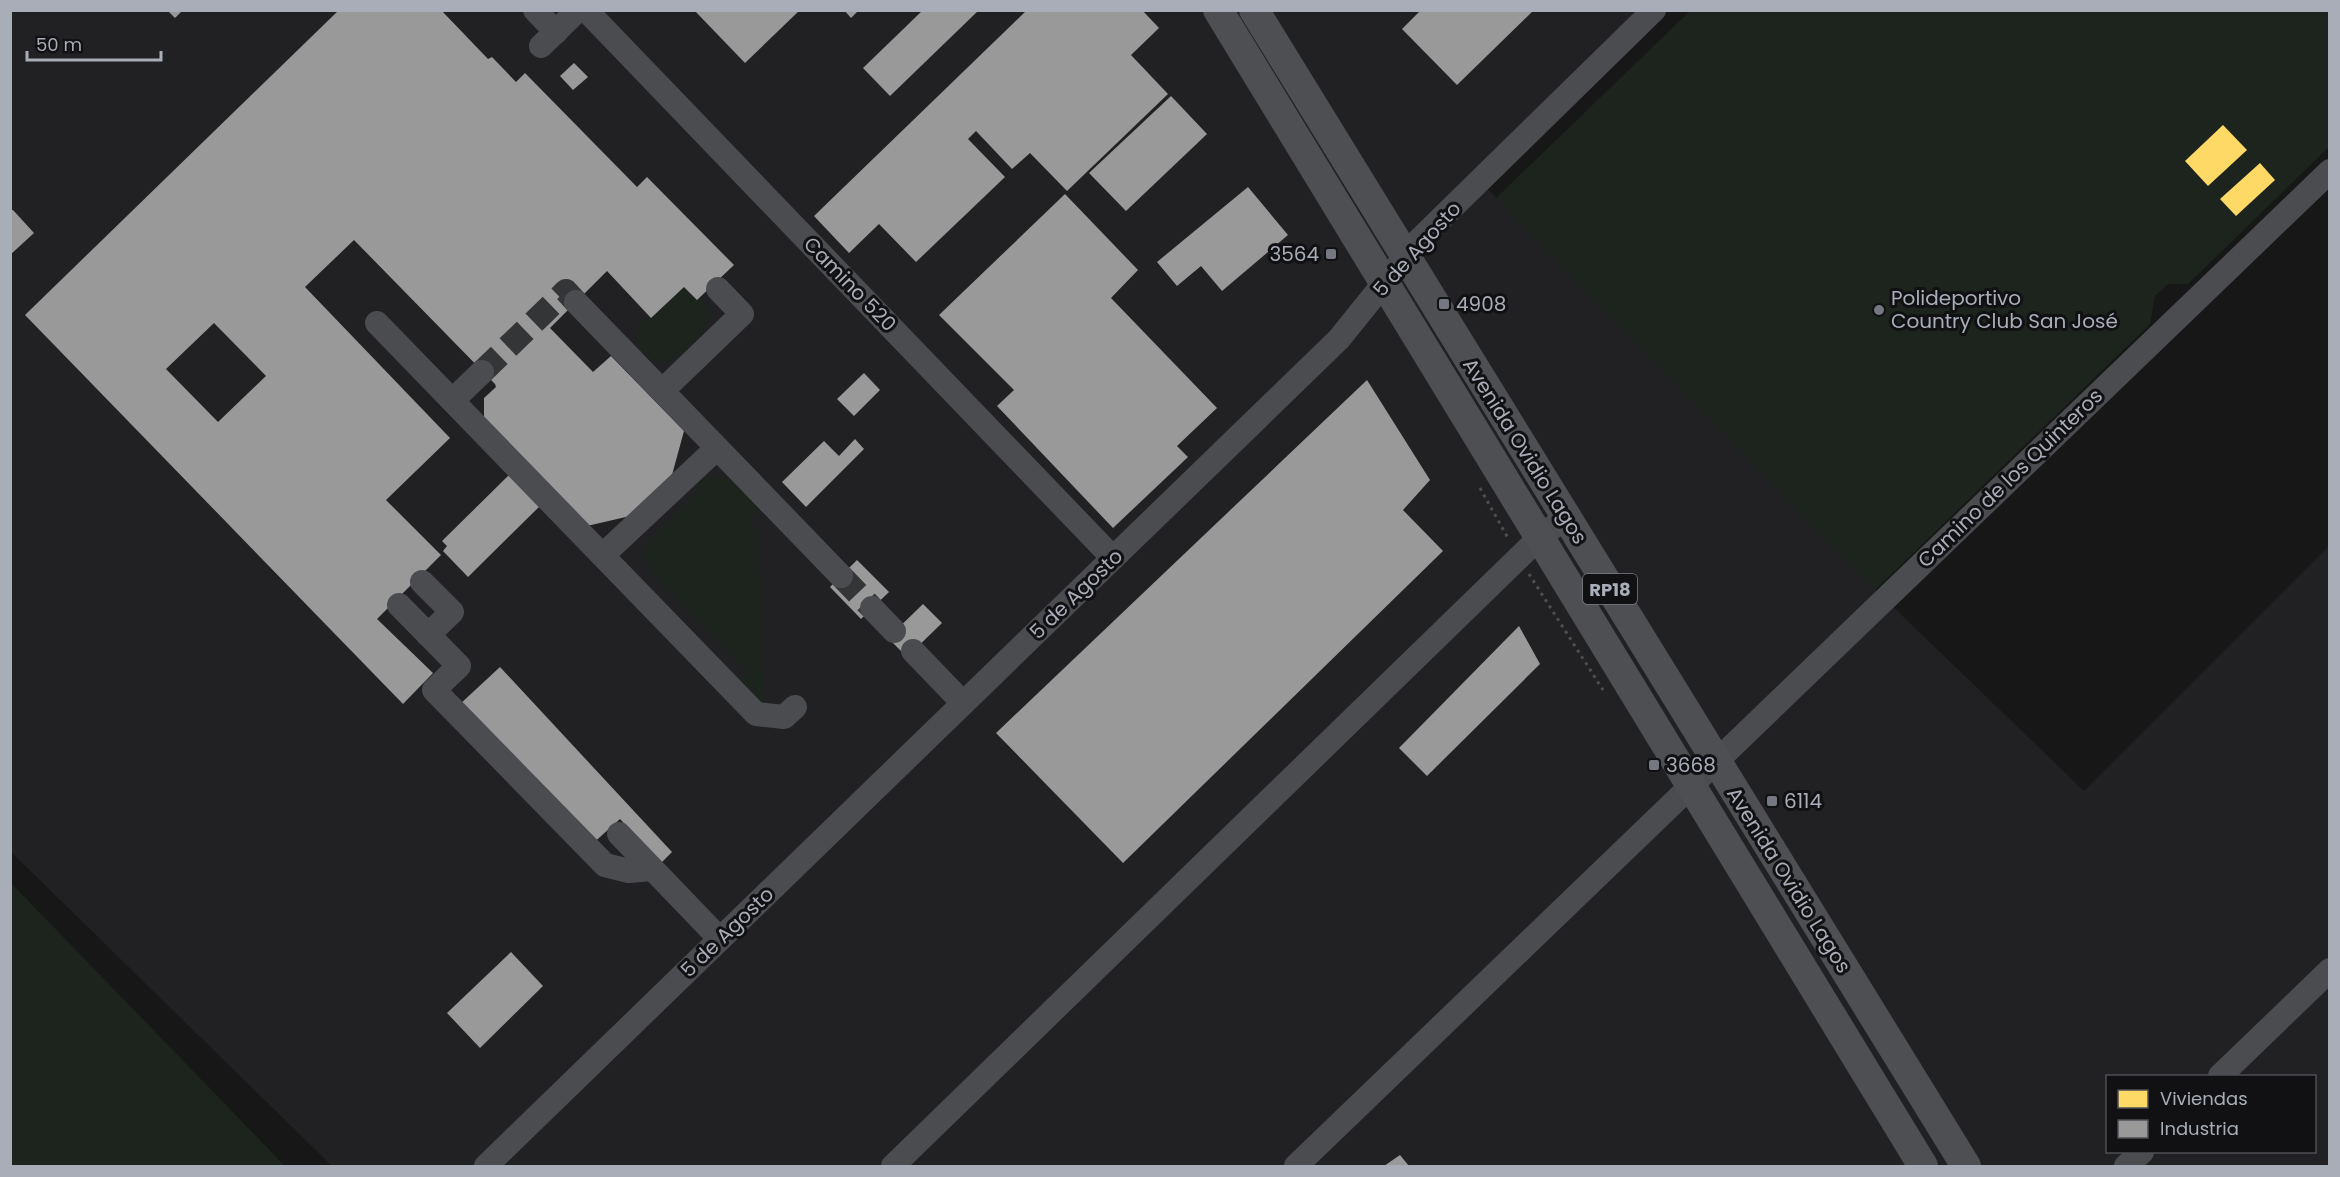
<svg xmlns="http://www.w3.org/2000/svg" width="2340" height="1177" font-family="Poppins,sans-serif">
  <rect width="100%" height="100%" fill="#171717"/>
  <path fill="#212123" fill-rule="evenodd" d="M10,11h1644l-174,170 404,417 200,193 245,-245v620h-1997l-321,-314zM2108,1076h206v76h-206z"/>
  <g fill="#1d241e">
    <polygon points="1690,11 2329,11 2329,147 2188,284 2168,284 2155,296 2150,324 1875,590 1496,198"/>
    <path d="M684,287l13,13 3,-2c5,6 10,13 9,21 -1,10 -31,39 -40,42 -7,2 -13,1 -19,-1l-14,-19 3,-16z"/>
    <polygon points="719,476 739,485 760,509 749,521 757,529 764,702 761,705 739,681 748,672 653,573 642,553 648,543 701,490 695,483 709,477"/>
    <polygon points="11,883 285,1166 11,1166"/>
  </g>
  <g fill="#ffd966">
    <polygon points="2223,125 2247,150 2208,186 2185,161"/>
    <polygon points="2260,163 2275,180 2236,216 2220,199"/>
  </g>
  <g fill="#999" fill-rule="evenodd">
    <polygon points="167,10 183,10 175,18"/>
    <path d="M339,10h102l47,49 4,-2 24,25 9,-9 112,114 10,-10 87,88 -37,35 -13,-13 -33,31 -44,-47 -57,57 43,44 18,-16 73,75 -12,44 -42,41 -43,10 -103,-105v-23l12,-11 -1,-3 -141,-144 -49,47 145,151 -64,62 55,55 -64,64 56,54 -30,31 -378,-389zM214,323l52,53 -48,46 -52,-53z"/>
    <polygon points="694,10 800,10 745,63"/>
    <polygon points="844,10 859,10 851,18"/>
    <polygon points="923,10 979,10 890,96 863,68"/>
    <polygon points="1027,10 1142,10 1159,28 1131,55 1168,94 1067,191 1030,153 1012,169 976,131 968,139 1005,177 916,262 879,224 849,253 814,216"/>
    <polygon points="1421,10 1534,10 1457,85 1402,29"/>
    <polygon points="574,63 588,77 573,90 560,76"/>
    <polygon points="1171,96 1207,134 1126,211 1089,173"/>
    <polygon points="1248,187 1288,235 1222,291 1201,266 1177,286 1157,262"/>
    <polygon points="1065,194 1138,270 1111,298 1217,408 1177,446 1188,457 1113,528 997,406 1014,390 939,315"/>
    <polygon points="13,210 34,233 10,255 10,211"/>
    <polygon points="864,373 880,390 854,416 837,399"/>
    <polygon points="1367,380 1430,480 1403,510 1443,551 1123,863 996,733"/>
    <polygon points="855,439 864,449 806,507 782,482 824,441 839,456"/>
    <polygon points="511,473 541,505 468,577 443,551 447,546 442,541"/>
    <polygon points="857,560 889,592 861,619 830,587"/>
    <polygon points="923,604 942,623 907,657 888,638"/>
    <polygon points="1519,626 1540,664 1427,776 1399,748"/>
    <polygon points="500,667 672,852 661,863 620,819 590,846 459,705"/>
    <polygon points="511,952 543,986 480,1048 447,1013"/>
    <polygon points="1400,1155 1409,1166 1384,1166"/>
  </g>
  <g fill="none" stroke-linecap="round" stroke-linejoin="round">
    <g stroke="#343537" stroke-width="24" stroke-dasharray="24 12" stroke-linecap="butt">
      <polyline points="482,372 566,291 576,302"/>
      <polyline points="841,576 872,608"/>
    </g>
    <g stroke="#4d4e52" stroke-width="3" stroke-dasharray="3 4.5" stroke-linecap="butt">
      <polyline points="1480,488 1509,540"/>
      <polyline points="1529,574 1603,690"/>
    </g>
    <g stroke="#4b4c50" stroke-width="24">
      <polyline points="535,10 556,32"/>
      <polyline points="586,10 1113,558"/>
      <polyline points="541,46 578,10"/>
      <polyline points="576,302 841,576"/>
      <polyline points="377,323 756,714 784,717 795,707"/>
      <polyline points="662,391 742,314 718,289"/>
      <polyline points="453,400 482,372"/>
      <polyline points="603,555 717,448"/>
      <polyline points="422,582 452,612 428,635"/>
      <polyline points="399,605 459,666 434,690 605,865 629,871 652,869"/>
      <polyline points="872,608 894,631"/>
      <polyline points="913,651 963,703"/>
      <polyline points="619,834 720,939"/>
      <polyline points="2220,1076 2330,970"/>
      <polyline points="486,1166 1339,339 1417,242 1654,10"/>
      <polyline points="893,1166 1539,538 1566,517"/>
      <polyline points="1296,1166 2330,171"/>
      <polyline points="2126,1166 2142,1152"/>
    </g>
    <g stroke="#4d4f52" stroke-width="30">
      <polyline points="1218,10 1923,1166"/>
      <polyline points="1254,10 1966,1166"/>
    </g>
  </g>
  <g fill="#757880" stroke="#111113" stroke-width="2">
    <rect x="1325" y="248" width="12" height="12" rx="3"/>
    <rect x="1438" y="298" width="12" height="12" rx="3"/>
    <circle cx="1879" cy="310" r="6"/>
    <rect x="1648" y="759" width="12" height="12" rx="3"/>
    <rect x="1766" y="795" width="12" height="12" rx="3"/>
  </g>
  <g text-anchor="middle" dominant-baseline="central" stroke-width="6" stroke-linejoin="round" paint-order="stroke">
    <rect fill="#111113" stroke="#7b7e86" stroke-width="1.5" x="1583" y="574" width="54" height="30" rx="4.5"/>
    <g font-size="18" font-weight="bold" fill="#a8adb8">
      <text x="1610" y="589">RP18</text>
    </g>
    <g font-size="20" fill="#a8adb8" stroke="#111113">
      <text transform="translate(1417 249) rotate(-48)">5 de Agosto</text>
      <text transform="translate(850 284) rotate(46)">Camino 520</text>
      <text transform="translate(1525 451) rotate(58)">Avenida Ovidio Lagos</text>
      <text transform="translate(2010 478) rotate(-44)">Camino de los Quinteros</text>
      <text transform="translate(1076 594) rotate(-44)">5 de Agosto</text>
      <text transform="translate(1789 880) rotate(58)">Avenida Ovidio Lagos</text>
      <text transform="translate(727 932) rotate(-44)">5 de Agosto</text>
    </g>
    <g font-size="20" fill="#a8adb8" stroke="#111113" text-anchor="start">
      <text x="1319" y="254" text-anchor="end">3564</text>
      <text x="1891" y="298">Polideportivo<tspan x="1891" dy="23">Country Club San José</tspan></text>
      <text x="1456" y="304">4908</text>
      <text x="1666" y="765">3668</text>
      <text x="1784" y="801">6114</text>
    </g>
  </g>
  <rect width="2340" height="1177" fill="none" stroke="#a8adb8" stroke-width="24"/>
  <rect x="2106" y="1075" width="210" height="78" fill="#111113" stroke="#4d4f55" stroke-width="1.5"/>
  <rect x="2118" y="1090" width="30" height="18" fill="#ffd966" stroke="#4d4f55" stroke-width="1.5"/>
  <text x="2160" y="1105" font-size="18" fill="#a8adb8">Viviendas</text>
  <rect x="2118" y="1120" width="30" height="18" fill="#999999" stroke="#4d4f55" stroke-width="1.5"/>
  <text x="2160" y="1135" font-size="18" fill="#a8adb8">Industria</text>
  <path d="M27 51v9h134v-9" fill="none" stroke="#a8adb8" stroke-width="3"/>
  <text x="36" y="51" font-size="18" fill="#a8adb8" stroke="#111113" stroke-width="4.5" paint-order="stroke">50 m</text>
</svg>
